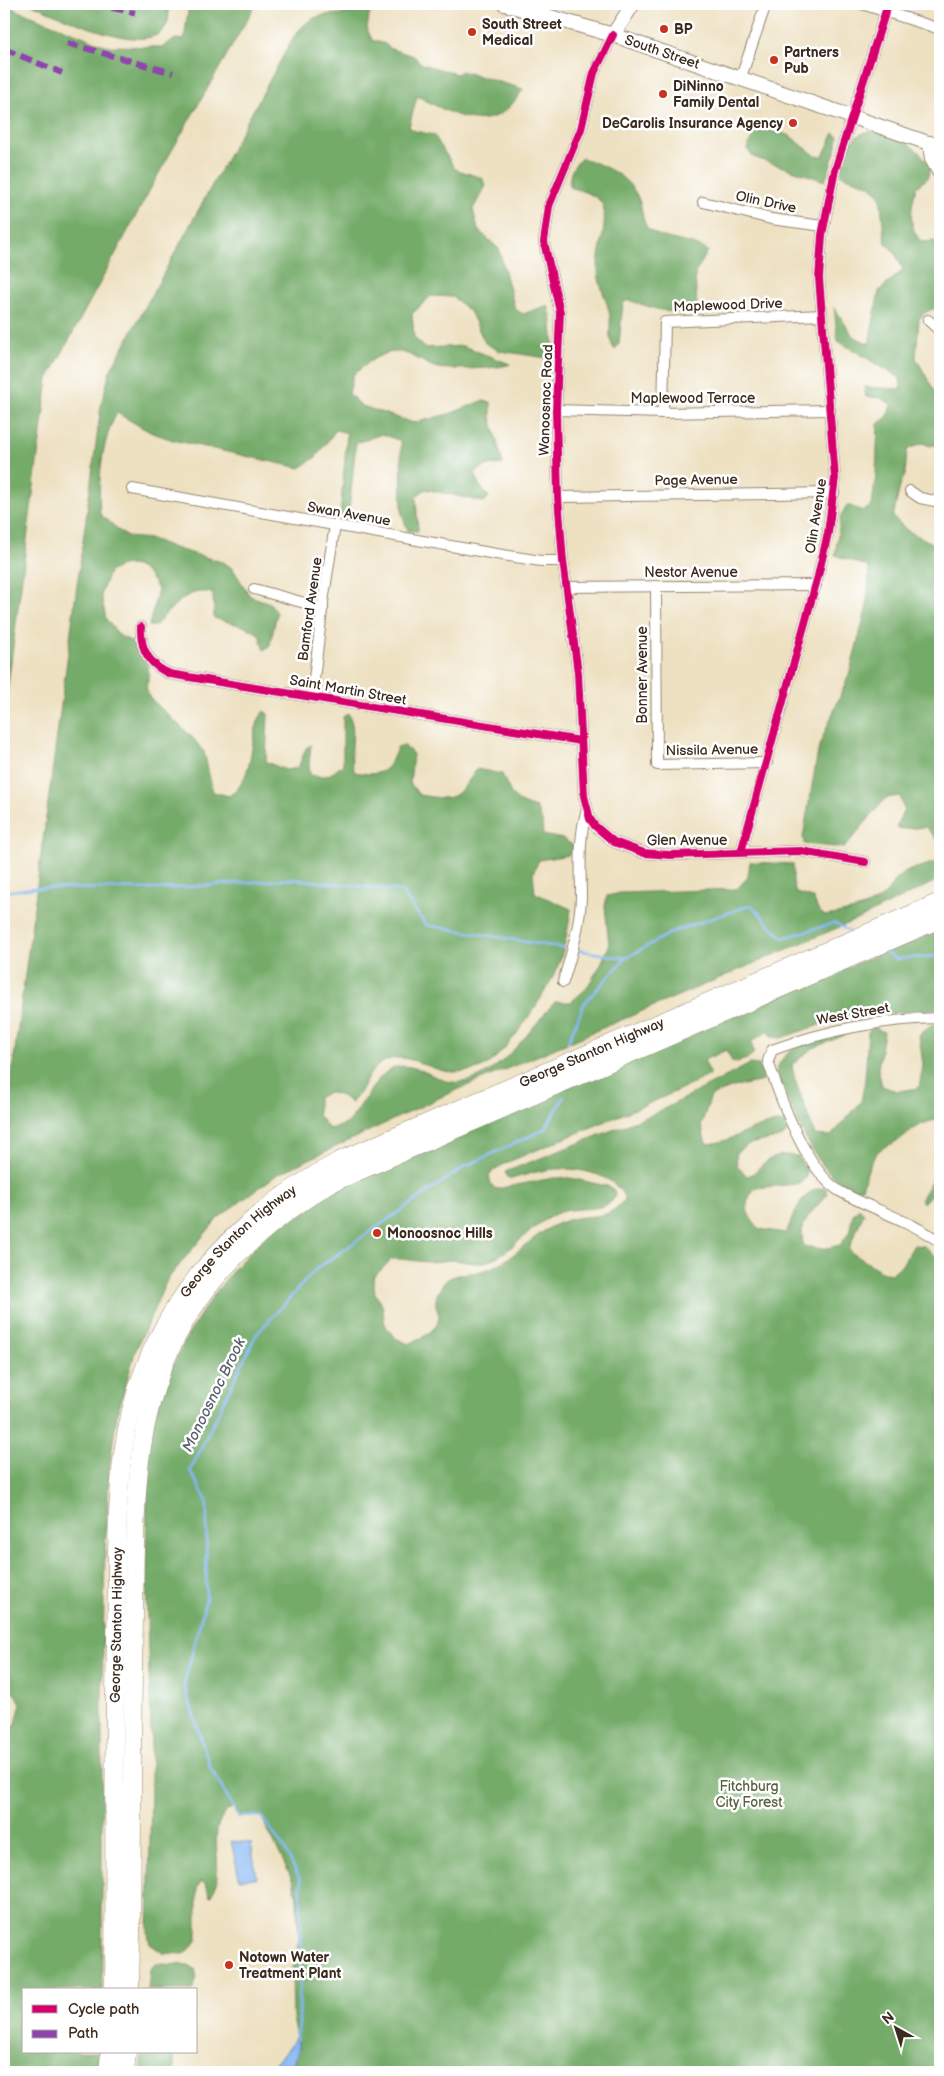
<svg xmlns="http://www.w3.org/2000/svg" width="944" height="2076" font-family="'Balsamiq Sans',sans-serif">
  <rect width="100%" height="100%" fill="#fff"/>
  <filter id="ink" filterUnits="userSpaceOnUse"><feTurbulence type="fractalNoise" baseFrequency=".02" numOctaves="2"/><feDisplacementMap in="SourceGraphic" scale="10" xChannelSelector="R" yChannelSelector="G"/><feConvolveMatrix kernelMatrix="1 2 1 2 8 2 1 2 1" color-interpolation-filters="sRGB"/></filter>
  <filter id="wash" filterUnits="userSpaceOnUse"><feTurbulence type="fractalNoise" baseFrequency=".0096" numOctaves="4" result="noise"/><feDisplacementMap in="SourceGraphic" scale="20" xChannelSelector="R" yChannelSelector="G"/><feGaussianBlur stdDeviation="1.12" result="paint"/><feColorMatrix in="noise" values="0 0 0 0 0 0 0 0 0 0 0 0 0 0 0 0 0 1.4 0 .05"/><feComposite in="paint" operator="in"/></filter>
  <g filter="url(#wash)">
    <rect width="100%" height="100%" fill="#eee1c2"/>
    <g fill="#74ab69" stroke="#586a44">
      <path d="M31,4h135c3,6 4,16 0,22 -18,34 -109,-12 -135,-22z"/>
      <polygon points="189,4 256,4 159,173 48,379 4,715 4,5 107,46 162,47 176,39 184,40"/>
      <path d="M352,4h19l-4,25 5,11 13,4 6,5 23,7 8,8 35,10 4,-3 62,18c-30,51 -67,27 -106,7l-8,31 6,4 19,4 21,34 27,9 4,8 -13,23 5,21 21,19 16,60 8,5 25,-9 4,17 2,32 -7,4 -47,-7 -15,-8 -14,-30 -18,-16 -22,-1 -19,18 2,23 11,11 38,-2 47,18c-8,5 -61,6 -72,4 -14,-3 -30,-19 -46,-16 -16,3 -27,13 -39,23l-4,19 13,12 52,17 38,-10 30,-12 9,1v15l12,47 -17,2 -11,6 4,13 10,12 -5,5 -59,-13 -9,8 2,34h-10l-6,-17 -1,-73 -19,-7 -26,9 -7,68 -3,8 -6,-2 7,-84 -11,-3 -20,27 -16,11 -127,-28 -23,-8 -33,-19c-16,28 -19,69 -17,101l27,23 25,2 22,9 51,15 8,6 17,27 20,7 7,10 -7,32 -6,5 -5,-16 -13,-7 -32,-9 -1,-24c-24,-10 -44,17 -58,32h-6l9,-37c-14,-23 -25,-31 -49,-17l-8,22 5,25 14,17 13,6 15,23 1,11 -3,12 4,10 43,40 11,14 9,40 16,4c29,-18 18,-65 35,-85l4,3 -2,48 20,8 12,-2 8,-20 5,-3 -2,19 1,11c16,3 22,0 33,-11v-47l5,-4c11,18 -2,40 7,59 26,5 33,0 42,-24l7,-3 9,9 -3,29 9,12c38,6 36,5 58,-26l25,5c10,22 10,27 34,34l6,13 1,14 20,4 11,7 -5,9 -30,5 -6,13 2,20 36,16c-3,20 -6,40 -14,59 -11,25 -52,91 -78,101 -7,2 -20,3 -27,3 -25,-1 -47,-25 -72,-8 -13,8 -18,29 -29,39l-9,-7 -14,-4 -10,6v17l11,14c5,-1 13,-3 18,-6 14,-13 28,-48 46,-55 16,-6 34,5 47,11 48,19 88,-49 115,-77h16l15,-13 14,-23 9,-20 -4,-40 2,-10 13,-3 117,-4 11,-12 2,-15 43,2v18l3,11 17,5 5,12 7,6c19,-3 48,-8 61,-23 8,-9 10,-17 22,-22 11,-5 21,-5 32,-12v20l-77,38 -420,179 -165,78 -60,44 -51,62 -32,72 -18,63 -7,47 -5,88 -3,147v293h-78v62h75l-1,20h-94v-335l12,-14 5,-20 -8,-11 -9,-1v-559l97,-726 9,-35 184,-335c17,-21 26,-22 52,-22z"/>
      <polygon points="758,124 790,136 816,156 823,156 834,133 838,136 837,146 825,181 753,157 747,149"/>
      <path d="M870,131c27,8 44,10 60,35l-2,12 -12,9c-4,19 -10,40 6,55l13,-1 5,6v59l-14,6 -7,7 -3,39 24,43v43l-10,2 -8,-3 -15,7 -2,26 -4,6 -8,35 15,14 32,16v296l-14,-16 -24,2 -6,-2 8,-17 -4,-14 -14,2 -42,50 -40,-4 -1,-7 16,-91 30,-71 18,-69 2,-39 -34,-12 6,-40 6,-10 16,6 9,-5 4,-32 2,-50 10,-8 3,-12 -10,-6 -15,-1 -2,-10 37,2 -1,-11 -62,-37 -4,-34 19,29 16,8 10,-53 24,-21 -8,-17 -10,-11 -5,-47 -11,-10 -28,-10c4,-20 6,-39 29,-44z"/>
      <path d="M582,158c24,8 50,19 58,45 3,9 2,22 11,28 11,9 43,10 57,20l-13,22 2,35c-19,11 -49,-2 -69,-8l-5,3 -4,41 -4,6c-8,-10 -4,-22 -5,-33 -2,-17 -12,-31 -12,-48 -1,-18 15,-58 0,-70 -7,-6 -20,-9 -28,-12 -2,-12 3,-22 12,-29z"/>
      <path d="M940,928v80l-106,12 -53,18 -8,-1 -6,-5 -16,10 3,11 -7,6 -14,4 -7,-13 -22,10 7,15 -52,24 -151,63 -14,8 -5,6 2,8 5,5 57,-11h17l41,9 4,5c1,22 -39,14 -55,20 -27,10 -52,47 -80,51 -9,1 -19,-3 -27,-3 -8,0 -15,2 -23,2 -13,0 -25,-4 -38,-3l-19,19 2,15 8,14 1,14 3,7 8,10 14,6c12,-6 28,-12 30,-27 0,-5 -4,-11 -3,-16 0,-8 8,-22 16,-24 12,-5 26,-3 41,-10 27,-12 44,-38 74,-47 24,-7 40,2 58,-21 -9,-27 -54,-33 -79,-29 -12,2 -24,6 -35,9l-4,-2 -2,-5 151,-59 94,-49 9,1 5,16 -31,6 -22,9 -10,29 5,19c28,-1 50,-23 79,-21l2,10 -5,4 -33,7 -13,8 1,13 10,11c8,-2 10,-7 16,-12 11,-9 22,-10 35,-8l9,16 -1,6 -9,6 -42,4c-13,17 -9,26 4,41l27,4c8,-18 16,-46 40,-45l2,6c-14,16 -32,29 -24,52l19,3 17,-4 9,-12 4,-19 6,-6 5,5 -15,35 3,5 29,18 10,3 11,-9 12,-20 10,1 15,14 1,812h-643l-2,-10 4,-13 -6,-31 -1,-45 7,-34 -2,-41 -4,-17 -32,-65 -22,1 -6,-10c-33,18 -3,64 -23,90l-4,-13 -5,-3 -4,8v52l-8,9 -6,4 -20,-1 -13,-9 -2,-10c1,-78 5,-158 2,-236 -3,-64 -5,-128 -3,-192 1,-27 0,-55 6,-82 16,-69 58,-136 110,-185 30,-29 68,-47 104,-67z"/>
      <path d="M934,1024l6,2v94c-19,0 -30,13 -45,22 -4,3 -11,4 -14,7 -11,9 -15,27 -19,39 -41,6 -72,-86 -86,-116 8,-29 44,-34 69,-41l2,3 -34,14 -21,17 3,15 20,55 16,1 30,-34 4,-22 3,-48 6,-5 10,5 -6,37 4,17 15,5 22,-3 4,-23 -4,-30z"/>
      <polygon points="940,1166 940,1185 923,1203 921,1198"/>
      <polygon points="156,1964 189,1965 195,1969 197,1978 192,1990 148,1990 150,1969"/>
      <polygon points="142,2052 174,2052 174,2072 140,2072"/>
    </g>
    <g fill="#87b8f3" stroke="#617188">
      <polygon points="231,1841 251,1843 257,1878 240,1879 239,1877"/>
      <polygon points="296,2035 299,2049 289,2072 267,2072 290,2047"/>
    </g>
    <g fill="none" stroke-linecap="round" stroke-linejoin="round">
      <g stroke="#87b8f3" stroke-width="2.5">
        <polyline points="4,892 33,888 160,889 293,879 401,891 426,925 563,948"/>
        <polyline points="577,950 625,958"/>
        <polyline points="883,951 896,959 940,956"/>
        <polyline points="568,1042 585,1002 626,958 672,932 751,905 783,938 835,923 851,932"/>
        <polyline points="296,2042 299,2024 301,1881 284,1848 261,1816 239,1817 210,1767 184,1685 206,1599 207,1501 190,1471 256,1335 316,1269 464,1167 545,1129 564,1097"/>
      </g>
    </g>
  </g>
  <g filter="url(#ink)">
    <g fill="none" stroke-linecap="round" stroke-linejoin="round">
      <g stroke="#948670" stroke-width="12">
        <g id="street">
          <polyline points="862,4 940,29"/>
          <polyline points="613,35 594,73 581,129 549,206 544,242 560,312 556,410 558,497 563,561 578,673 584,796 590,819 595,826 614,842 644,853 670,855 801,851 865,862"/>
          <polyline points="740,80 766,4"/>
          <polyline points="703,202 771,219 823,226"/>
          <polyline points="928,320 940,331"/>
          <polyline points="556,410 663,413 830,410"/>
          <polyline points="663,413 665,322 822,315"/>
          <polyline points="132,489 490,553 541,561 563,561"/>
          <polyline points="910,491 920,498 940,502"/>
          <polyline points="558,497 834,493"/>
          <polyline points="656,586 657,765 767,763"/>
          <polyline points="566,587 816,585"/>
          <polyline points="254,589 323,608"/>
          <path d="M141,627c-1,22 8,38 29,47l411,67"/>
          <polyline points="312,696 323,602 335,525"/>
          <polyline points="741,852 818,576 828,533 835,478 819,278 822,235 835,170 888,4"/>
          <path d="M563,982c8,-26 17,-56 18,-84 0,-30 -3,-60 6,-89"/>
          <path d="M940,1018c-58,1 -113,12 -168,32l-4,11c12,37 39,112 73,131 33,18 68,28 99,50"/>
        </g>
      </g>
      <g stroke="#948670" stroke-width="16">
        <g id="secondary">
          <polyline points="505,4 613,35 940,147"/>
          <polyline points="613,35 633,4"/>
          <polyline points="930,143 932,159 940,173"/>
        </g>
      </g>
      <g stroke="#948670" stroke-width="19">
        <g id="highway">
          <path id="s1" d="M114,1990c1,-117 -1,-233 2,-350 2,-68 -2,-139 10,-206 23,-125 104,-214 213,-273l601,-259"/>
          <path d="M130,1990c3,-124 1,-247 4,-371 2,-95 -4,-184 38,-273 33,-71 91,-121 157,-162l611,-265"/>
          <polyline points="108,2072 110,2052"/>
          <polyline points="125,2072 127,2052"/>
        </g>
      </g>
      <use href="#street" stroke="#fff" stroke-width="10"/>
      <use href="#secondary" stroke="#fff" stroke-width="14"/>
      <use href="#highway" stroke="#fff" stroke-width="18"/>
      <g stroke="#8e44ad" stroke-width="6" stroke-dasharray="12 6" stroke-linecap="butt">
        <polyline points="94,4 135,13"/>
        <polyline points="67,43 173,73"/>
        <polyline points="4,49 62,73"/>
      </g>
      <g stroke="#fff" stroke-width="11">
        <g id="cycleway">
          <polyline points="613,35 594,73 581,129 549,206 544,242 560,312 556,410 558,497 563,561 578,673 584,796 590,819 595,826 614,842 644,853 670,855 801,851 865,862"/>
          <path d="M141,627c-1,22 8,38 29,47l411,67"/>
          <polyline points="741,852 818,576 828,533 835,478 819,278 822,235 835,170 888,4"/>
        </g>
      </g>
      <use href="#cycleway" stroke="#d6006c" stroke-width="8"/>
    </g>
  </g>
  <g fill="#c8321e" stroke="#fff" stroke-width="2">
    <circle cx="664" cy="29" r="5"/>
    <circle cx="472" cy="32" r="5"/>
    <circle cx="774" cy="60" r="5"/>
    <circle cx="663" cy="94" r="5"/>
    <circle cx="793" cy="123" r="5"/>
    <circle cx="377" cy="1233" r="5"/>
    <circle cx="229" cy="1965" r="5"/>
  </g>
  <g text-anchor="middle" dominant-baseline="central" stroke-width="5" stroke-linejoin="round" paint-order="stroke">
    <g font-size="14" font-weight="bold" fill="#3b2a1e" stroke="#fff" text-anchor="start">
      <text x="482" y="24">South Street<tspan x="482" dy="16">Medical</tspan></text>
      <text x="674" y="29">BP</text>
      <text x="784" y="52">Partners<tspan x="784" dy="16">Pub</tspan></text>
      <text x="673" y="86">DiNinno<tspan x="673" dy="16">Family Dental</tspan></text>
      <text x="783" y="123" text-anchor="end">DeCarolis Insurance Agency</text>
      <text x="387" y="1233">Monoosnoc Hills</text>
      <text x="239" y="1957">Notown Water<tspan x="239" dy="16">Treatment Plant</tspan></text>
    </g>
    <g font-size="14" fill="#3b2a1e" stroke="#fff">
      <text transform="translate(662 52) rotate(19)">South Street</text>
      <text transform="translate(766 202) rotate(12)">Olin Drive</text>
      <text transform="translate(728 305) rotate(-2)">Maplewood Drive</text>
      <text x="693" y="398">Maplewood Terrace</text>
      <text transform="translate(546 400) rotate(-88)">Wanoosnoc Road</text>
      <text transform="translate(696 480) rotate(-1)">Page Avenue</text>
      <text transform="translate(349 514) rotate(10)">Swan Avenue</text>
      <text transform="translate(816 516) rotate(-81)">Olin Avenue</text>
      <text x="691" y="572">Nestor Avenue</text>
      <text transform="translate(310 609) rotate(-82)">Bamford Avenue</text>
      <text transform="translate(642 675) rotate(-90)">Bonner Avenue</text>
      <text transform="translate(348 690) rotate(10)">Saint Martin Street</text>
      <text transform="translate(712 750) rotate(-1)">Nissila Avenue</text>
      <text x="687" y="840">Glen Avenue</text>
      <text transform="translate(853 1014) rotate(-10)">West Street</text>
      <text stroke="none"><textPath href="#s1" startOffset="1190">George Stanton Highway</textPath></text>
      <text stroke="none"><textPath href="#s1" startOffset="785">George Stanton Highway</textPath></text>
      <text stroke="none"><textPath href="#s1" startOffset="365">George Stanton Highway</textPath></text>
    </g>
    <g font-size="14" fill="#59613e" stroke="#fff">
      <text x="749" y="1786">Fitchburg<tspan x="749" dy="16">City Forest</tspan></text>
    </g>
    <g font-size="15" font-style="italic" fill="#565c69" stroke="#fff">
      <text transform="translate(214 1395) rotate(-64)">Monoosnoc Brook</text>
    </g>
  </g>
  <rect width="944" height="2076" fill="none" stroke="#fff" stroke-width="20"/>
  <rect x="22" y="1988" width="175" height="65" fill="#ffffff" stroke="#b1aaa5"/>
  <rect x="32" y="2005" width="25" height="8" fill="#d6006c" stroke="#b1aaa5"/>
  <text x="68" y="2014" font-size="15" fill="#3b2a1e">Cycle path</text>
  <rect x="32" y="2030" width="25" height="8" fill="#8e44ad" stroke="#b1aaa5"/>
  <text x="68" y="2038" font-size="15" fill="#3b2a1e">Path</text>
  <g transform="translate(896 2028) rotate(321)" stroke="#ffffff" stroke-width="4" paint-order="stroke">
  <path d="M0-4L9 19L0 12L-9 19Z" fill="#3b2a1e"/>
  <text y="-8" font-size="14" font-weight="bold" text-anchor="middle" fill="#3b2a1e">N</text>
  </g>
</svg>
